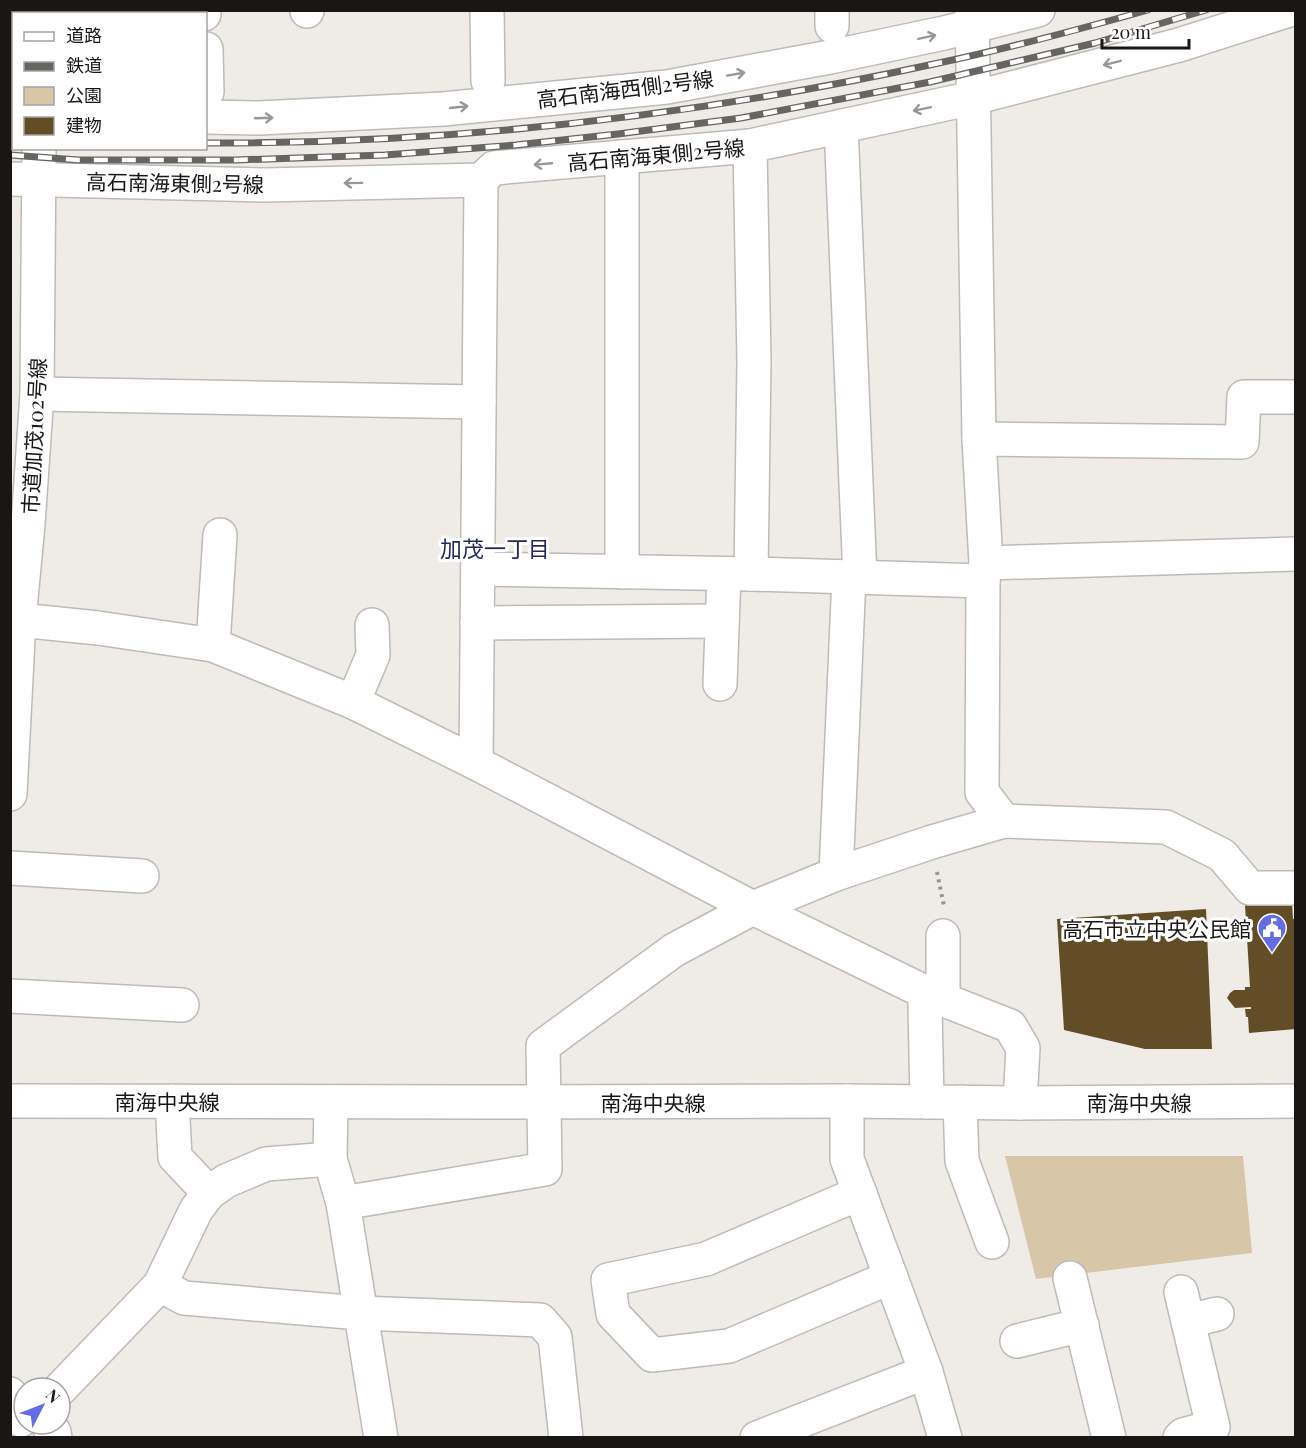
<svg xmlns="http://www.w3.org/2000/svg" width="1306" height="1448" font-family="'Playfair Display','Noto Sans JP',serif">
  <rect width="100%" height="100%" fill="#efece7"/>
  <polygon fill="#d7c6a8" points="1005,1156 1243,1156 1252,1253 1036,1279"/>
  <g fill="#634d26">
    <polygon points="1292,902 1293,919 1296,919 1296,1029 1249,1033 1248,1017 1246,1017 1245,1009 1251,1009 1251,1007 1235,1008 1227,998 1230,993 1234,990 1245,990 1245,987 1250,987 1245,905"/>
    <polygon points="1206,909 1212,1049 1145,1049 1064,1030 1057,919"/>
  </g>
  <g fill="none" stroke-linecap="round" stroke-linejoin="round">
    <g stroke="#bebbb6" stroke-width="36">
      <g id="minor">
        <polyline points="33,10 33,14"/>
        <polyline points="204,10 204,14"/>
        <polyline points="307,10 307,11"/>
        <polyline points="487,10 488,81"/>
        <polyline points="972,10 979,439 986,563 983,581 982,792 1004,821"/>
        <polyline points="832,26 832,10"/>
        <polyline points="10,37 14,37"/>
        <polyline points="206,49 207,92 206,92"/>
        <polyline points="10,112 14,112"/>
        <polyline points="206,117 259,118 443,109 667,87 830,57 944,33 1038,10"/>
        <polyline points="841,126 860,578"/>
        <polyline points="750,146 754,361 751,574"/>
        <polyline points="622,157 622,572"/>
        <polyline points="10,179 265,185 481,180 494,168 750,146 973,98 1179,45 1289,10"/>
        <polyline points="37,394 479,402"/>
        <polyline points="979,439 1242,442 1244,397 1296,397"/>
        <polyline points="986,563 1296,554"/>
        <polyline points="478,569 751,574 983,581"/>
        <polyline points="477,623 722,621"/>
        <polyline points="213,645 220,535"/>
        <polyline points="720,684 724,574"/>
        <polyline points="353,702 373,655 372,625"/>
        <polyline points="476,763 481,180"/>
        <polyline points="10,794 19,620 28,524 37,394 39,148"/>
        <polyline points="10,868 142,876"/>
        <polyline points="836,874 849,577"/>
        <polyline points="10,996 182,1005"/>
        <polyline points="172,1101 175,1157 209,1193"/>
        <polyline points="847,1101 847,1159 926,1372 945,1438"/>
        <polyline points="331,1102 330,1159 343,1203 381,1438"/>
        <polyline points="927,1102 925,1006 943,988 943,936"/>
        <polyline points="960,1102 962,1161 992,1242"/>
        <polyline points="860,1193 706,1259 608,1280 613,1314 652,1355 729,1346 891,1277"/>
        <polyline points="343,1203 545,1169 543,1046 674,950 753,908 836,874 932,842 1004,821 1166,827 1222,855 1250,888 1296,888"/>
        <polyline points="1070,1278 1109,1438"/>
        <polyline points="160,1285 184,1298 360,1313 540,1320 555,1337 566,1438"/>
        <polyline points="1188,1321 1217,1314"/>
        <polyline points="1017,1341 1082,1325"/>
        <polyline points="60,1389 160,1285 196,1210 209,1193 226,1181 266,1164 330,1159"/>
        <polyline points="10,1394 21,1420"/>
        <polyline points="47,1424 54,1432 55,1438"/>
        <polyline points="757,1438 926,1372"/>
        <polyline points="1180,1438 1183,1435 1213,1427 1181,1292"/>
      </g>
    </g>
    <g stroke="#bebbb6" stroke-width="36">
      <g id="tertiary">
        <polyline points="10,619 98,628 213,645 353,702 476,763 753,908 929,994 1010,1026 1023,1048 1020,1103"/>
        <polyline points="10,1101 485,1102 847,1101 1020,1103 1296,1101"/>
      </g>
    </g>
    <polyline stroke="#979591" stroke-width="4" stroke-dasharray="3 4.5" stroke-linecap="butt" points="937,872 944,906"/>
    <use href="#minor" stroke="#fff" stroke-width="33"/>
    <use href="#tertiary" stroke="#fff" stroke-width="33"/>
    <g stroke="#676562" stroke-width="7">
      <g id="rail">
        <polyline points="10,139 14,139"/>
        <path d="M206,143c244,1 489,-27 728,-79 72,-15 143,-34 214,-54"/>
        <polyline points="10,155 78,160 236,160 385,155 516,145 618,134 741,118 930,82 1095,43 1206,10"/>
      </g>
    </g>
    <use href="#rail" stroke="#fff" stroke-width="4.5" stroke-dasharray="14" stroke-linecap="butt"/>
  </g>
  <defs><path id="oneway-shaft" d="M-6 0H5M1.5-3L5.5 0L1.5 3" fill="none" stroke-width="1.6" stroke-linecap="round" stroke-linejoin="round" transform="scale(1.5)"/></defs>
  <g stroke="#979796">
    <use href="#oneway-shaft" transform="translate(927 37) rotate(-12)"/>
    <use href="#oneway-shaft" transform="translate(1112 63) rotate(166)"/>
    <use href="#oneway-shaft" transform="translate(736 74) rotate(-10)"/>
    <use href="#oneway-shaft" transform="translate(459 107) rotate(-6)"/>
    <use href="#oneway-shaft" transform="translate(922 109) rotate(168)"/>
    <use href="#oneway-shaft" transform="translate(264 118) rotate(-2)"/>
    <use href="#oneway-shaft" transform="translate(543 164) rotate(175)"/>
    <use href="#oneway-shaft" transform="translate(353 183) rotate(179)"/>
  </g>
  <defs>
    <g id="civic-pin" transform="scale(1.5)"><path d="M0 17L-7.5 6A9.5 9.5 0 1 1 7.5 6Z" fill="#626de6" stroke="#fff"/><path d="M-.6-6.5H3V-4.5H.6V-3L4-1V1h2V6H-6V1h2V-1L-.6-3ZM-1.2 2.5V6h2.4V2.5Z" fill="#fff"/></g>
  </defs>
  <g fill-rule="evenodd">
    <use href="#civic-pin" x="1272" y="928"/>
  </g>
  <g text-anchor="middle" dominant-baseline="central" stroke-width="6" stroke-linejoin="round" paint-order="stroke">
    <g font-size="21" fill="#181715" stroke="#fff">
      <text transform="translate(625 88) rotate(-7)">高石南海西側2号線</text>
      <text transform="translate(656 154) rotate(-5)">高石南海東側2号線</text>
      <text transform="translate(175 182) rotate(1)">高石南海東側2号線</text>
      <text transform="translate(33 436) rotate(-87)">市道加茂102号線</text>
      <text x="167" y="1101">南海中央線</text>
      <text x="653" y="1102">南海中央線</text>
      <text x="1139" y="1102">南海中央線</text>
    </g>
    <g font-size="21" fill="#181715" stroke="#fff" text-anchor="end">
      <text x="1251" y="928">高石市立中央公民館</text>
    </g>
    <g font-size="22" fill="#232861" stroke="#fff">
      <text x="495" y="548">加茂一丁目</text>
    </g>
  </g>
  <rect width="1306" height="1448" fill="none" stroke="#181715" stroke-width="24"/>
  <rect x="12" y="12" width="195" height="138" fill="#ffffff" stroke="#a3a2a1" stroke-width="1.5"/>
  <rect x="24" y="32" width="30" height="9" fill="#ffffff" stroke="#a3a2a1" stroke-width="1.5"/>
  <text x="66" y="42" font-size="18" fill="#181715">道路</text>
  <rect x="24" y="62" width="30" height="9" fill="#676562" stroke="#a3a2a1" stroke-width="1.5"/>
  <text x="66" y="72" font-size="18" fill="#181715">鉄道</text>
  <rect x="24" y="87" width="30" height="18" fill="#d7c6a8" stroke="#a3a2a1" stroke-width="1.5"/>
  <text x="66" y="102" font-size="18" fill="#181715">公園</text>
  <rect x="24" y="117" width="30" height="18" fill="#634d26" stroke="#a3a2a1" stroke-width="1.5"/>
  <text x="66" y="132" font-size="18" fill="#181715">建物</text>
  <g transform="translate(42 1406) rotate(48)"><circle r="28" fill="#ffffff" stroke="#a3a2a1" stroke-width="1.5"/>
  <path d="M0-4.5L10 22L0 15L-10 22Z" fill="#626de6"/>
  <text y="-9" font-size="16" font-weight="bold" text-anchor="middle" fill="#181715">N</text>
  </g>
  <path d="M1102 39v9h87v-9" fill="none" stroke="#181715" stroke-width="3"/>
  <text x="1111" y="39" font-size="18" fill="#181715" stroke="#ffffff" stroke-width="4.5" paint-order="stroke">20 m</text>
</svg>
